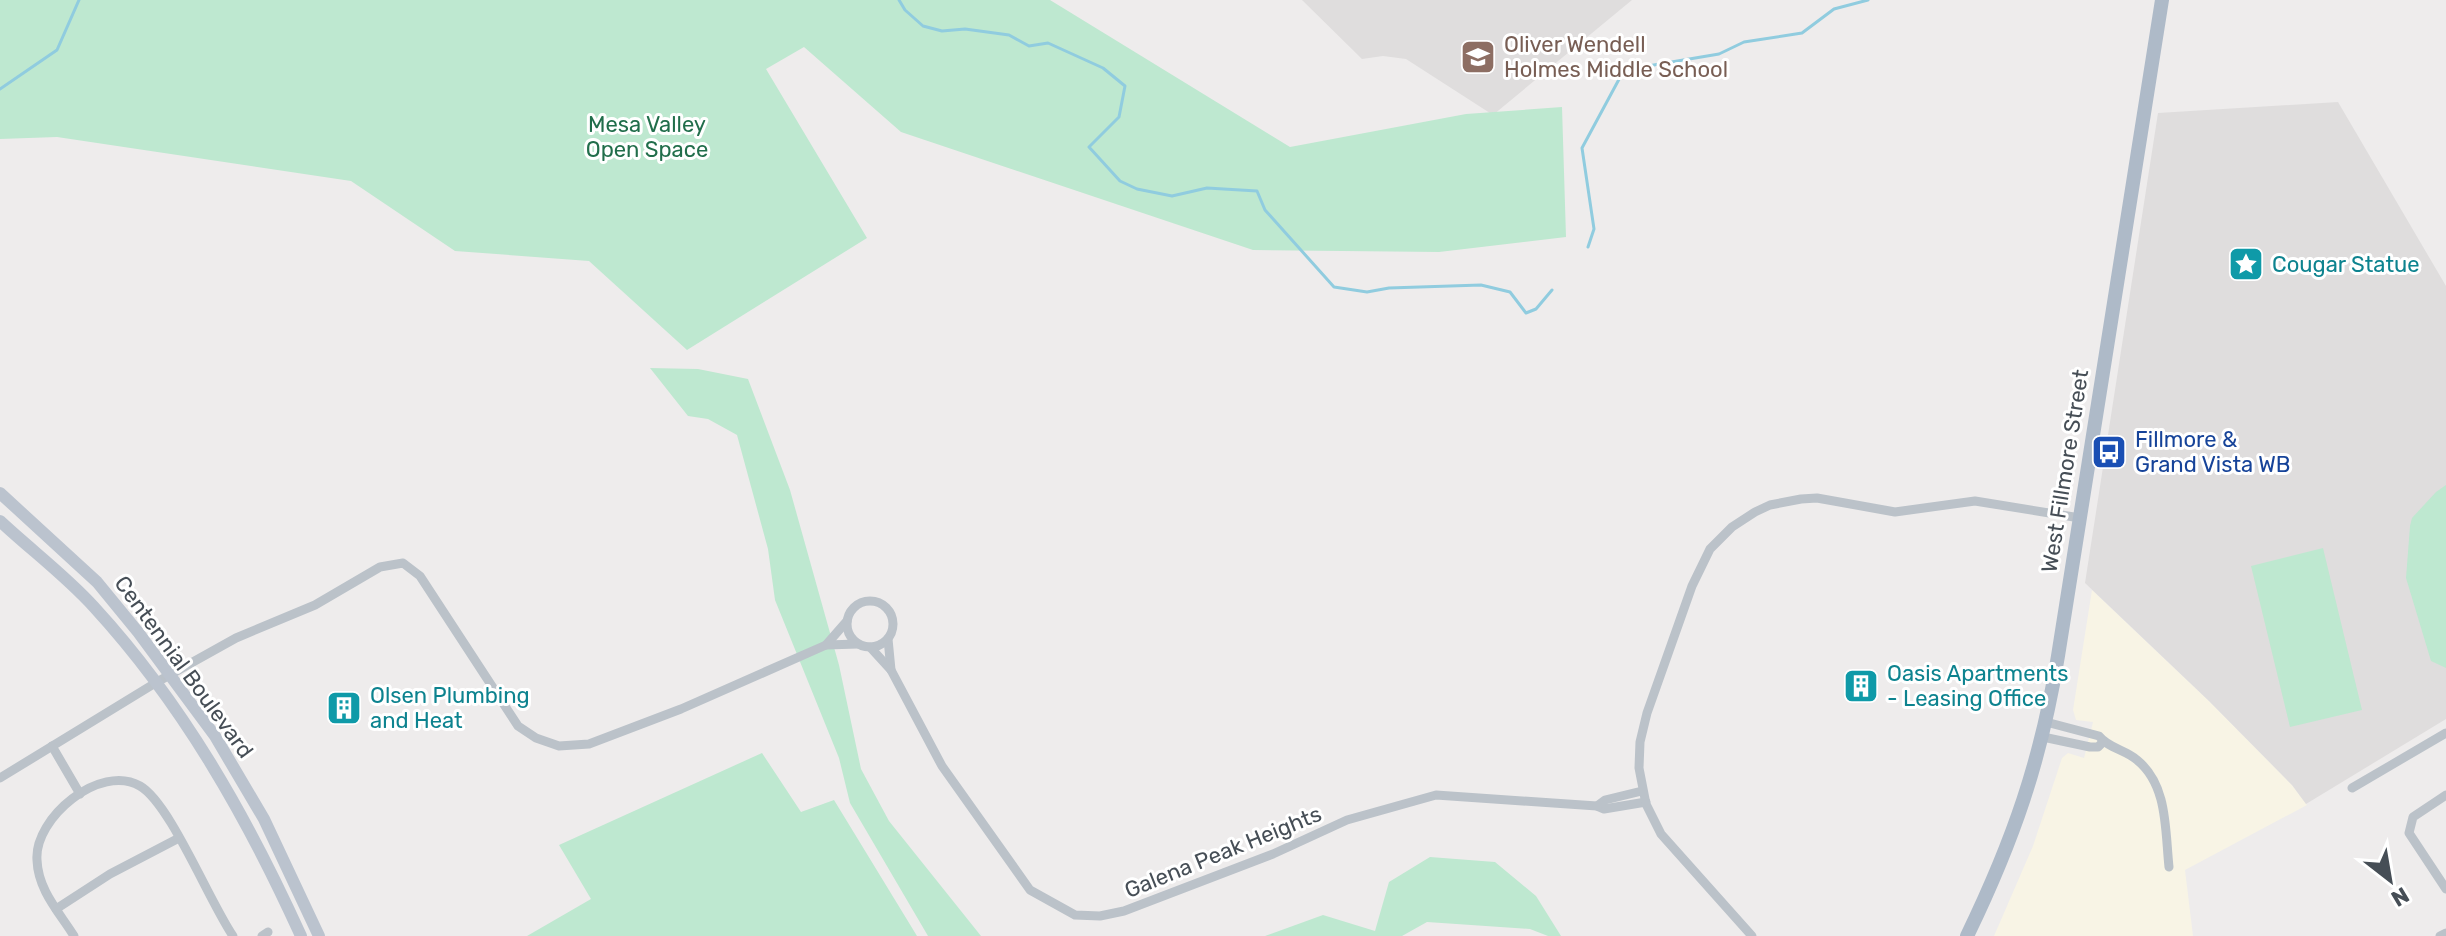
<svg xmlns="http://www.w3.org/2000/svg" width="2446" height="936" font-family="Rubik,sans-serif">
  <rect width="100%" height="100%" fill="#eeecec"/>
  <polygon fill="#f8f4e5" points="2092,590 2209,701 2292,785 2307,805 2185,870 2193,936 1994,936 2033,846 2062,758 2068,753 2084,758 2093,722 2076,720 2073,710"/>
  <g fill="#dfdddd">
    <polygon points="1302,0 1632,0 1493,115 1406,59 1383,56 1362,59"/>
    <polygon points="2338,102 2446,286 2446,719 2306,804 2292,785 2209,701 2085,583 2158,113"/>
  </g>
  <g fill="#bee8d0">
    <polygon points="0,0 1050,0 1290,147 1466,114 1562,107 1566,237 1439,252 1253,250 901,132 804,47 766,69 867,238 687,350 589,261 455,251 351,181 57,137 0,139"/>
    <polygon points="650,368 698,369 748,379 790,490 839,665 861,769 889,821 981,936 928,936 850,803 839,758 775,600 768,549 737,435 708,419 688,416"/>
    <polygon points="2446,485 2446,668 2431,661 2406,578 2410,526 2412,518 2436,492"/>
    <polygon points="2323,548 2362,710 2290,727 2251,566"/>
    <polygon points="762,753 801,812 834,800 917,936 527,936 591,899 559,845"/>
    <polygon points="1430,857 1495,862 1536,896 1561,936 1548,936 1530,929 1427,922 1402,936 1265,936 1323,915 1375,931 1389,882"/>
  </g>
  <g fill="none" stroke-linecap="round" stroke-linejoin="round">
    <g stroke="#90ccdf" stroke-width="3">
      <polyline points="899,0 905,10 923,26 942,31 965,29 1009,35 1029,46 1048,43 1103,68 1125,86 1119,117 1089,147 1120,181 1137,189 1172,196 1207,188 1257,191 1265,210 1334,287 1367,292 1389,288 1481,285 1510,292 1526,313 1536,309 1552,290"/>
      <polyline points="0,89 57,50 79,0"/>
      <polyline points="1588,247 1594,229 1582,148 1624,70 1719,54 1744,42 1802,33 1834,9 1868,0"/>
    </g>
    <g stroke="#bbc2c9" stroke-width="9">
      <circle cx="870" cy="624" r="23"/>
      <polyline points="888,639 891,670"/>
      <polyline points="826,645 847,621"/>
      <polyline points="870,647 891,670 942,766 1030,890 1075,915 1100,916 1124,911 1273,854 1347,820 1436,795 1597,806 1604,809 1646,802"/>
      <path d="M2046,722l53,14c9,12 27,14 38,24 31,25 28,70 32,107"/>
      <polyline points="2043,737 2090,747 2098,747 2103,742"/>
      <polyline points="52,746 80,794"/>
      <polyline points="0,778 157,682 236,638 315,605 380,567 403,563 420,576 518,726 536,738 559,746 589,744 681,709 826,645 858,644"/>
      <polyline points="2352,788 2446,733"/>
      <polyline points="2446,795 2413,817 2409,833 2446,889"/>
      <polyline points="1597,806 1605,800 1642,791"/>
      <polyline points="56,909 110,874 179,838"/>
      <path d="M74,936c-15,-24 -36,-46 -37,-76 -3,-42 63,-97 103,-74 30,17 69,115 93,150"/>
      <polyline points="262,936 268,932"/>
      <polyline points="1752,936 1661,834 1646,804 1639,768 1640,742 1647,713 1692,586 1710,549 1732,527 1755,512 1770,505 1801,499 1817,498 1895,512 1975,501 2080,518"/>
      <polyline points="2440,936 2446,933"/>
    </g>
    <g stroke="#bbc3ce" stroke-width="12">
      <polyline points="0,493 97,582 138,632 215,736 264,819 319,936"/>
      <path d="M0,521c31,29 66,55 94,86 89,97 153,210 207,329"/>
    </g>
    <path stroke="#aebac8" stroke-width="14" d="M1967,936c46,-95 74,-175 91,-280l104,-656"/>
  </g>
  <defs>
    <g id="school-square" transform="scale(1.8)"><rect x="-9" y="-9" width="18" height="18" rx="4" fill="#8d6e63" stroke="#fff"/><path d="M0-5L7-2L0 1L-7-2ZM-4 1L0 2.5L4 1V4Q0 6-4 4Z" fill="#fff"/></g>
    <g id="sight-square" transform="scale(1.8)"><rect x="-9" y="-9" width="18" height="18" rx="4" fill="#0f9aa8" stroke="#fff"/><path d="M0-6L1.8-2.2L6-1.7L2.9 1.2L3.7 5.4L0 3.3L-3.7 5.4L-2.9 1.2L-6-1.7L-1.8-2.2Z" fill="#fff"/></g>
    <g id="bus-square" transform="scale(1.8)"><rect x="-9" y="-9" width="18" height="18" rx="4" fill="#1a4fb4" stroke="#fff"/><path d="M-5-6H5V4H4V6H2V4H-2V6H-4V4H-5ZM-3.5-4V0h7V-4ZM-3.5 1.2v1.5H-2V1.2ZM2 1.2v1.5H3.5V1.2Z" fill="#fff"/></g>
    <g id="building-square" transform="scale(1.8)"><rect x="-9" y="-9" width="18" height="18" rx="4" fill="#0f9aa8" stroke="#fff"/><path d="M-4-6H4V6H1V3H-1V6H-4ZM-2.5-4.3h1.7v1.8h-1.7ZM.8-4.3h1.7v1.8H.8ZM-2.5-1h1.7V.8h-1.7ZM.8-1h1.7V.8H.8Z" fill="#fff"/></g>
  </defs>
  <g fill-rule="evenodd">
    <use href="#school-square" x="1478" y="57"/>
    <use href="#sight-square" x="2246" y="264"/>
    <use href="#bus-square" x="2109" y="452"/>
    <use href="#building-square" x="1861" y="686"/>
    <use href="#building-square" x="344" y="708"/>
  </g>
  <g text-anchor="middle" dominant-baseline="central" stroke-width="6" stroke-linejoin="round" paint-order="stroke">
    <g font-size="22" fill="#785e54" stroke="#fff" text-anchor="start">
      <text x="1504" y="44">Oliver Wendell<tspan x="1504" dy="25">Holmes Middle School</tspan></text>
    </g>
    <g font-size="22" fill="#216e4b" stroke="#fff">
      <text x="647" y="124">Mesa Valley<tspan x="647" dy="25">Open Space</tspan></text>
    </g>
    <g font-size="22" fill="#0d838f" stroke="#fff" text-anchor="start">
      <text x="2272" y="264">Cougar Statue</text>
      <text x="1887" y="673">Oasis Apartments<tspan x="1887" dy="25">- Leasing Office</tspan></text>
      <text x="370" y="695">Olsen Plumbing<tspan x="370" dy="25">and Heat</tspan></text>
    </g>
    <g font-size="22" fill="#164399" stroke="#fff" text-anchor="start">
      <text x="2135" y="439">Fillmore &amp;<tspan x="2135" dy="25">Grand Vista WB</tspan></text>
    </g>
    <g font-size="22" fill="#464e56" stroke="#fff">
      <text transform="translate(2065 471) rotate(-81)">West Fillmore Street</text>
      <text transform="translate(184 667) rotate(54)">Centennial Boulevard</text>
      <text transform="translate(1223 852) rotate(-22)">Galena Peak Heights</text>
    </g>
  </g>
  <g transform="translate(2390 880) rotate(149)" stroke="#ffffff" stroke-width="6" paint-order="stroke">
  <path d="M0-6L14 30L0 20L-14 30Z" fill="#464e56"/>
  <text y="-12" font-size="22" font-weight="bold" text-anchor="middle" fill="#464e56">N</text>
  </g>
</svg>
